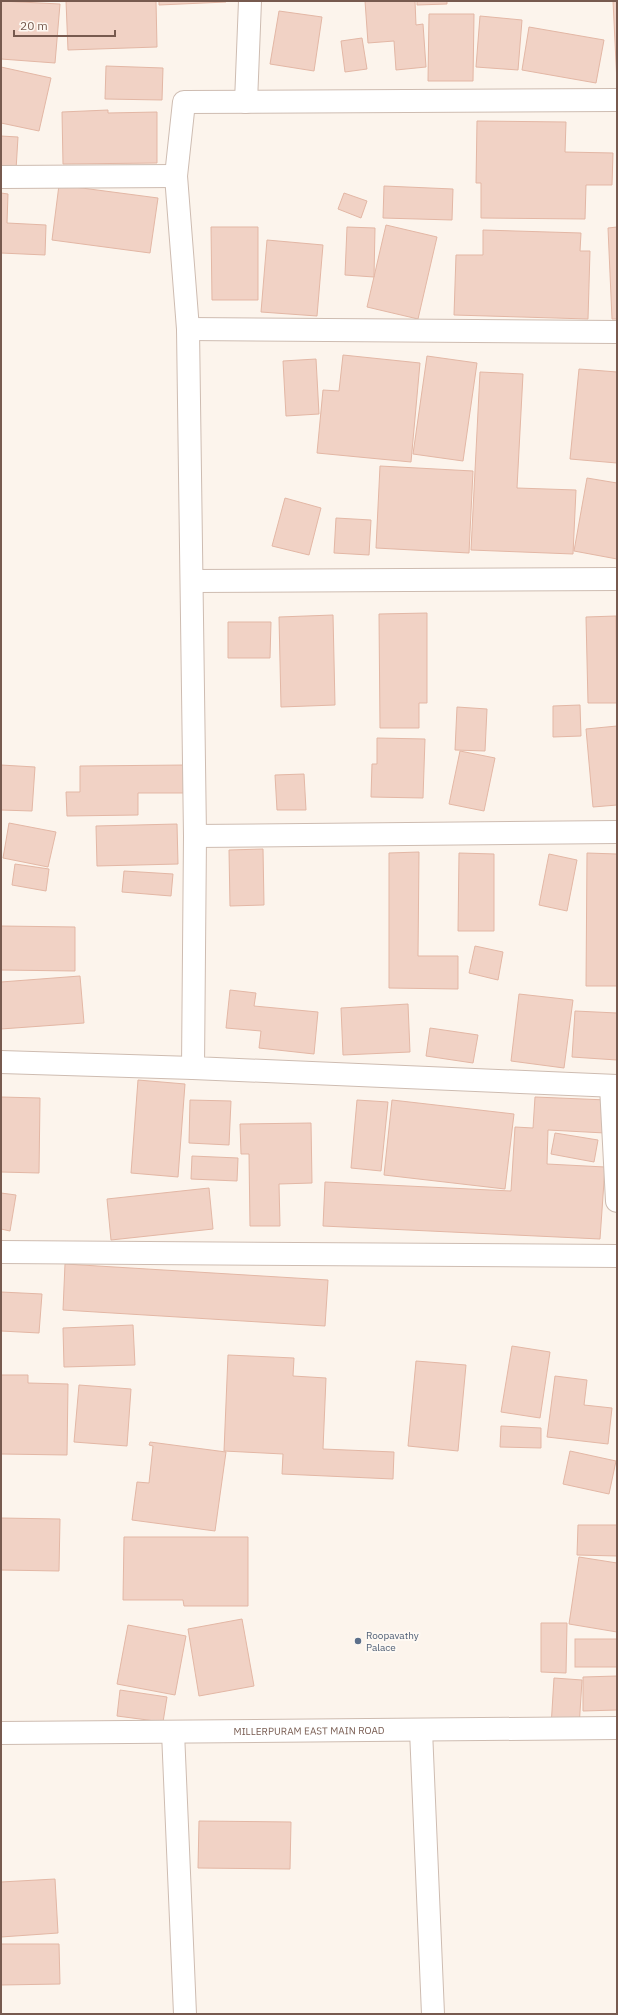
<svg xmlns="http://www.w3.org/2000/svg" width="618" height="2015" font-family="'IBM Plex Sans',sans-serif">
  <rect width="100%" height="100%" fill="#fcf4ec"/>
  <g fill="#f1d2c5" stroke="#e3b7a5">
    <polygon points="1,1 60,4 55,63 1,59"/>
    <polygon points="66,1 156,1 157,47 68,50"/>
    <polygon points="159,1 226,1 226,2 159,5"/>
    <polygon points="365,1 415,1 416,25 423,24 426,67 396,70 394,41 368,43"/>
    <polygon points="417,1 447,1 447,4 417,5"/>
    <polygon points="613,1 617,1 617,83"/>
    <polygon points="279,11 322,17 314,71 270,64"/>
    <polygon points="429,14 474,14 473,81 428,81"/>
    <polygon points="480,16 522,20 518,70 476,67"/>
    <polygon points="529,27 604,40 596,83 522,70"/>
    <polygon points="362,38 367,69 345,72 341,41"/>
    <polygon points="106,66 163,68 162,100 105,99"/>
    <polygon points="1,67 51,78 39,131 1,123"/>
    <polygon points="108,110 108,113 157,112 157,163 63,164 62,112"/>
    <polygon points="477,121 566,122 565,152 613,153 612,185 586,185 585,219 481,218 481,183 476,183"/>
    <polygon points="1,136 18,137 16,170 1,169"/>
    <polygon points="59,185 158,198 150,253 52,240"/>
    <polygon points="384,186 453,189 452,220 383,218"/>
    <polygon points="1,193 8,194 7,223 46,225 45,255 1,253"/>
    <polygon points="344,193 367,201 361,218 338,209"/>
    <polygon points="386,225 437,237 418,319 367,307"/>
    <polygon points="211,227 258,227 258,300 212,300"/>
    <polygon points="347,227 375,228 374,277 345,275"/>
    <polygon points="617,227 617,319 612,319 608,228"/>
    <polygon points="483,230 581,233 580,251 590,251 588,319 454,315 456,255 483,255"/>
    <polygon points="267,240 323,245 317,316 261,312"/>
    <polygon points="343,355 420,363 411,462 317,453 323,390 339,391"/>
    <polygon points="427,356 477,363 463,461 413,454"/>
    <polygon points="316,359 319,414 286,416 283,361"/>
    <polygon points="579,369 617,372 617,463 570,459"/>
    <polygon points="480,372 523,374 517,488 576,490 573,554 471,550"/>
    <polygon points="380,466 473,471 469,553 376,548"/>
    <polygon points="587,478 617,483 617,559 574,551"/>
    <polygon points="285,498 321,508 309,555 272,546"/>
    <polygon points="336,518 371,520 369,555 334,553"/>
    <polygon points="427,613 427,703 419,703 419,728 380,728 379,614"/>
    <polygon points="333,615 335,705 281,707 279,617"/>
    <polygon points="616,616 617,703 588,703 586,617"/>
    <polygon points="228,622 271,622 270,658 228,658"/>
    <polygon points="580,705 581,736 553,737 553,706"/>
    <polygon points="457,707 487,709 485,751 455,750"/>
    <polygon points="617,726 617,805 593,807 586,729"/>
    <polygon points="377,738 425,739 423,798 371,797 372,764 377,764"/>
    <polygon points="460,751 495,758 484,811 449,804"/>
    <polygon points="1,765 35,767 32,811 1,810"/>
    <polygon points="186,765 187,793 138,793 138,815 67,816 66,792 80,792 80,766"/>
    <polygon points="304,774 306,810 277,810 275,775"/>
    <polygon points="9,823 56,832 48,867 3,858"/>
    <polygon points="177,824 178,864 97,866 96,826"/>
    <polygon points="263,849 264,905 230,906 229,850"/>
    <polygon points="419,852 418,956 458,956 458,989 389,988 389,853"/>
    <polygon points="459,853 494,854 494,931 458,931"/>
    <polygon points="587,853 617,854 617,986 586,986"/>
    <polygon points="549,854 577,860 567,911 539,905"/>
    <polygon points="15,864 49,869 46,891 12,885"/>
    <polygon points="124,871 173,874 171,896 122,892"/>
    <polygon points="1,926 75,927 75,971 1,970"/>
    <polygon points="475,946 503,952 498,980 469,973"/>
    <polygon points="80,976 84,1023 1,1029 1,982"/>
    <polygon points="230,990 256,993 254,1006 318,1012 314,1054 259,1048 261,1031 226,1028"/>
    <polygon points="519,994 573,1000 564,1068 511,1061"/>
    <polygon points="408,1004 410,1052 343,1055 341,1008"/>
    <polygon points="575,1011 617,1013 617,1060 572,1057"/>
    <polygon points="430,1028 478,1035 473,1063 426,1056"/>
    <polygon points="138,1080 185,1084 178,1177 131,1173"/>
    <polygon points="1,1097 40,1098 39,1173 1,1172"/>
    <polygon points="535,1097 607,1100 605,1133 548,1130 547,1164 605,1167 600,1239 323,1226 325,1182 511,1191 515,1127 533,1128"/>
    <polygon points="190,1100 231,1101 229,1145 189,1143"/>
    <polygon points="357,1100 388,1102 381,1171 351,1168"/>
    <polygon points="392,1100 514,1114 505,1189 384,1175"/>
    <polygon points="311,1123 312,1183 279,1184 280,1226 250,1226 249,1154 241,1154 240,1124"/>
    <polygon points="555,1133 598,1140 594,1162 551,1154"/>
    <polygon points="192,1156 238,1158 237,1181 191,1179"/>
    <polygon points="209,1188 213,1229 111,1240 107,1199"/>
    <polygon points="1,1193 16,1195 10,1231 1,1229"/>
    <polygon points="65,1264 328,1280 325,1326 63,1310"/>
    <polygon points="1,1292 42,1294 39,1333 1,1331"/>
    <polygon points="133,1325 135,1365 64,1367 63,1328"/>
    <polygon points="512,1346 550,1352 540,1418 501,1412"/>
    <polygon points="228,1355 294,1358 293,1376 326,1378 323,1449 394,1452 393,1479 282,1474 283,1454 224,1451"/>
    <polygon points="416,1361 466,1365 458,1451 408,1446"/>
    <polygon points="1,1375 28,1375 28,1383 68,1384 67,1455 1,1454"/>
    <polygon points="555,1376 587,1380 584,1405 612,1408 608,1444 547,1437"/>
    <polygon points="79,1385 131,1389 127,1446 74,1442"/>
    <polygon points="501,1426 541,1428 541,1448 500,1447"/>
    <polygon points="150,1442 226,1452 215,1531 132,1520 137,1482 149,1483 153,1446 149,1445"/>
    <polygon points="570,1451 616,1461 609,1494 563,1484"/>
    <polygon points="1,1518 60,1519 59,1571 1,1570"/>
    <polygon points="578,1525 617,1525 617,1556 577,1555"/>
    <polygon points="124,1537 248,1537 248,1606 184,1606 183,1600 123,1600"/>
    <polygon points="579,1557 617,1563 617,1632 569,1624"/>
    <polygon points="242,1619 254,1686 199,1696 188,1629"/>
    <polygon points="541,1623 567,1623 566,1673 541,1672"/>
    <polygon points="128,1625 186,1636 175,1695 117,1684"/>
    <rect x="575" y="1639" width="42" height="28"/>
    <polygon points="617,1676 617,1710 583,1711 583,1677"/>
    <polygon points="554,1678 582,1680 579,1728 551,1727"/>
    <polygon points="120,1690 167,1697 163,1722 117,1716"/>
    <polygon points="199,1821 291,1822 290,1869 198,1868"/>
    <polygon points="55,1879 58,1933 1,1937 1,1882"/>
    <polygon points="1,1944 59,1944 60,1984 1,1985"/>
  </g>
  <g fill="none" stroke-linecap="round" stroke-linejoin="round">
    <g stroke="#cebcb1" stroke-width="24">
      <g id="minor">
        <polyline points="617,100 184,102 176,176 188,329 195,836 193,1068 617,1086"/>
        <polyline points="246,102 250,1"/>
        <polyline points="1,177 176,176"/>
        <polyline points="188,329 617,332"/>
        <polyline points="192,581 617,579"/>
        <polyline points="195,836 617,832"/>
        <polyline points="1,1062 193,1068"/>
        <polyline points="611,1086 617,1201"/>
        <polyline points="1,1252 617,1256"/>
        <polyline points="421,1730 433,2014"/>
        <polyline points="173,1732 185,2014"/>
        <path id="s1" d="M1,1733l616,-5"/>
      </g>
    </g>
    <use href="#minor" stroke="#fff" stroke-width="22"/>
  </g>
  <circle fill="#5c6f8a" stroke="#fef9f3" stroke-width="1.5" cx="358" cy="1641" r="4"/>
  <g text-anchor="middle" dominant-baseline="central" stroke-width="4" stroke-linejoin="round" paint-order="stroke">
    <g font-size="10" fill="#4e5e75" stroke="#fef9f3" text-anchor="start">
      <text x="366" y="1635">Roopavathy<tspan x="366" dy="12">Palace</tspan></text>
    </g>
    <g font-size="10" fill="#775a4f" stroke="#fef9f3">
      <text stroke="none"><textPath href="#s1" startOffset="308">MILLERPURAM EAST MAIN ROAD</textPath></text>
    </g>
  </g>
  <rect width="618" height="2015" fill="none" stroke="#775a4f" stroke-width="4"/>
  <path d="M14 30v6h101v-6" fill="none" stroke="#775a4f" stroke-width="2"/>
  <text x="20" y="30" font-size="12" fill="#775a4f" stroke="#fef9f3" stroke-width="3" paint-order="stroke">20 m</text>
</svg>
